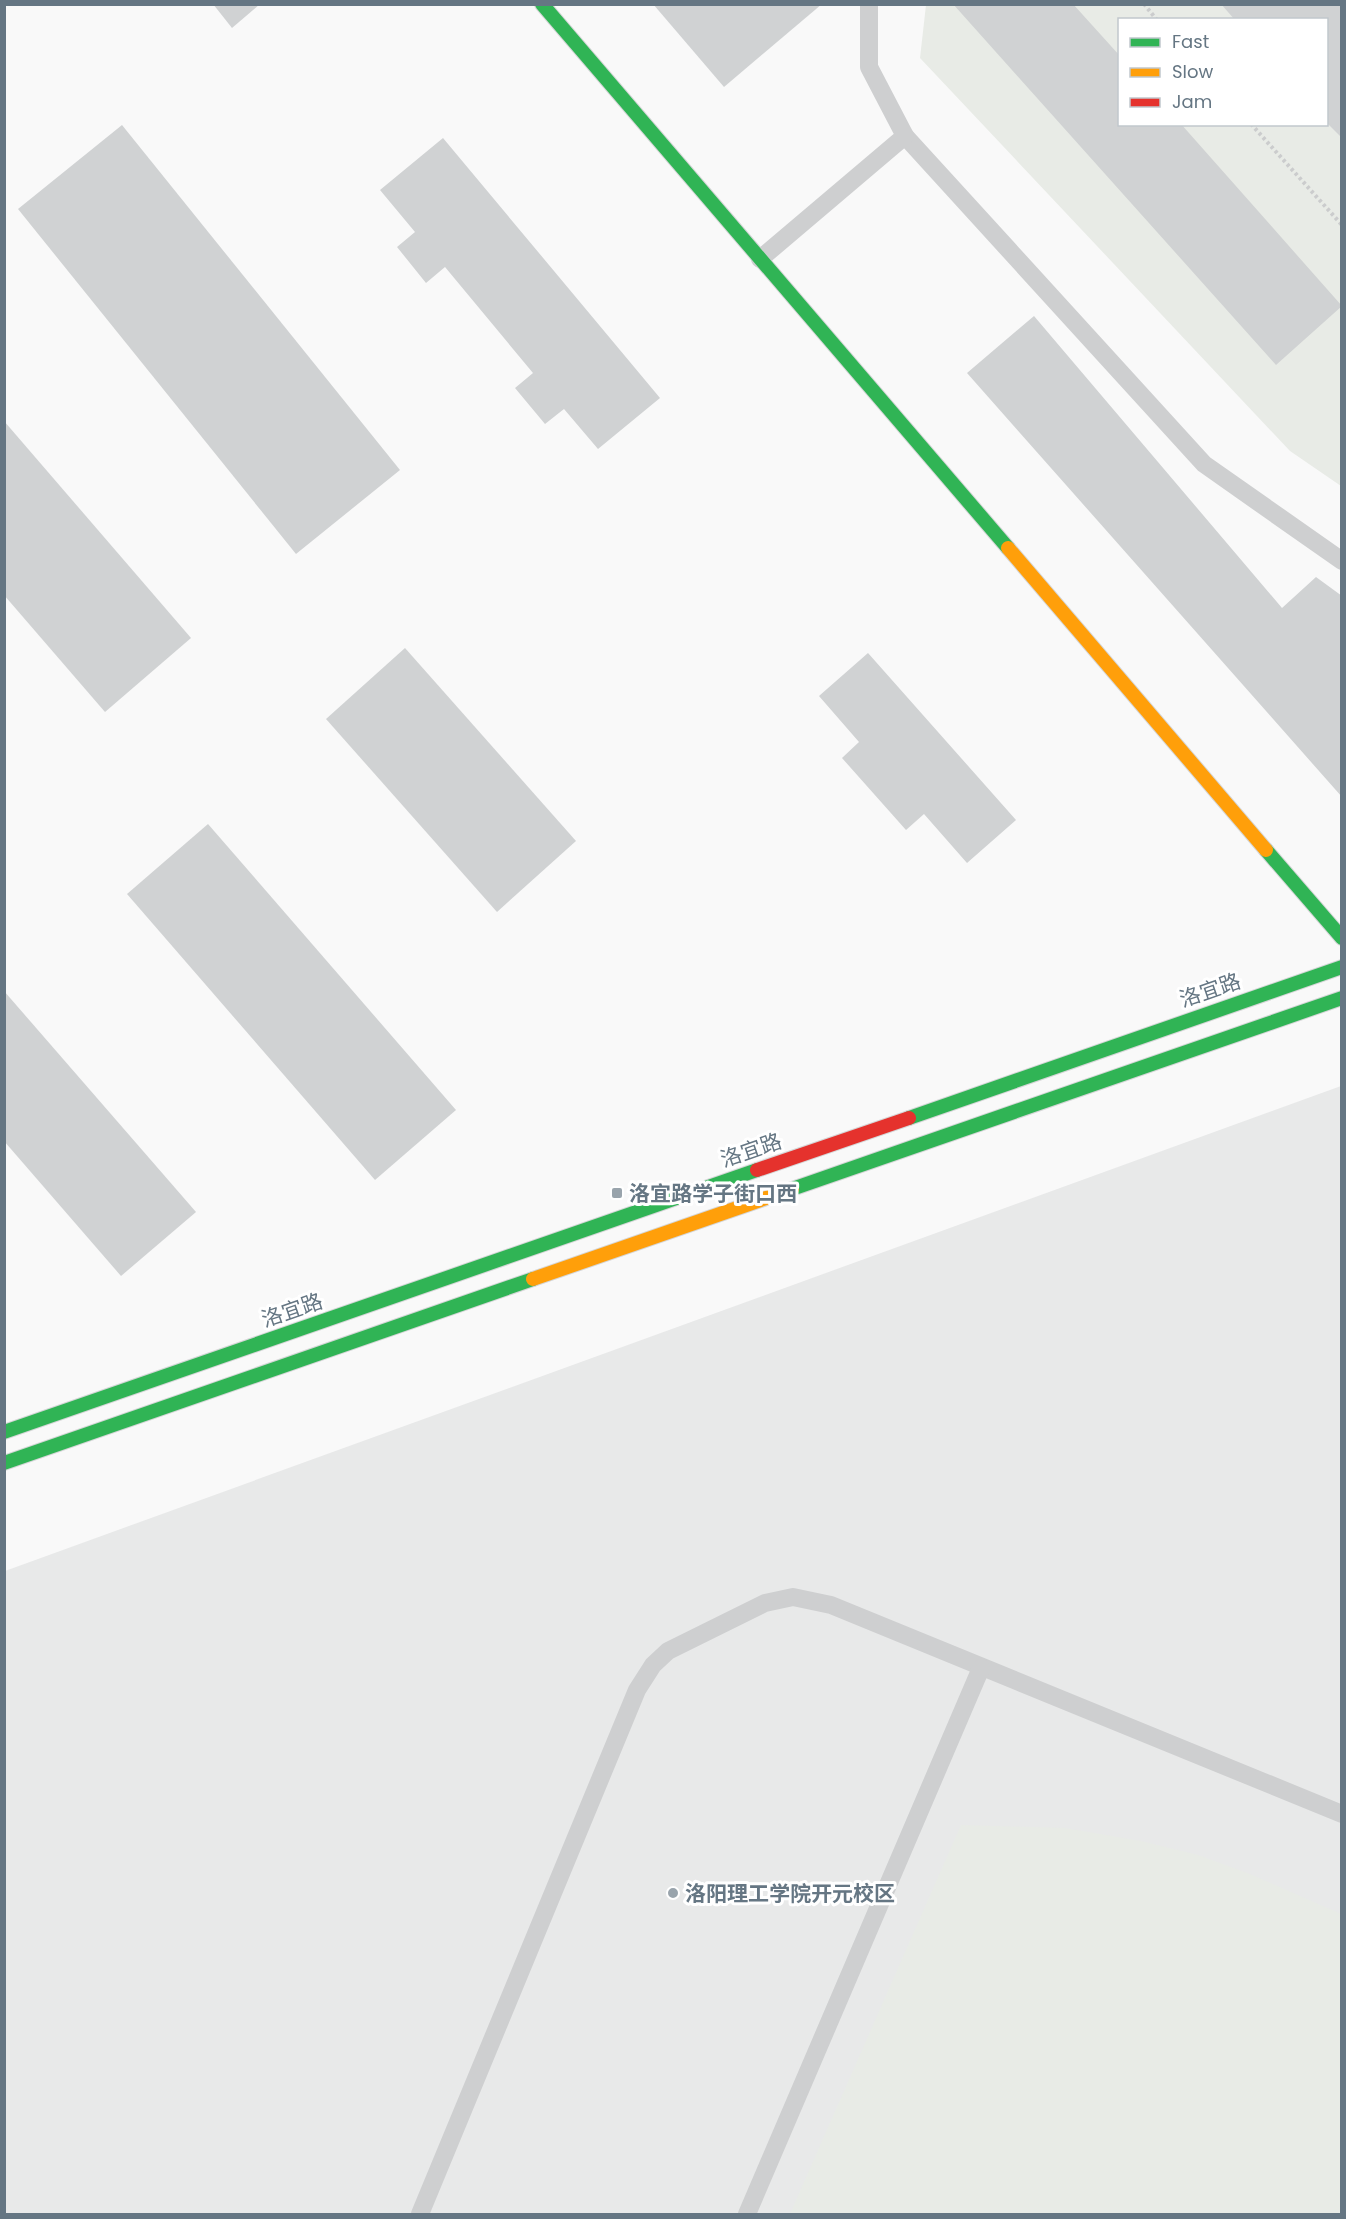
<svg xmlns="http://www.w3.org/2000/svg" width="1346" height="2219" font-family="Poppins,'Noto Sans SC',sans-serif">
  <rect width="100%" height="100%" fill="#f9f9f9"/>
  <polygon fill="#e8e9e9" points="1341,1086 1341,2214 5,2214 5,1571"/>
  <g fill="#e8ebe6" fill-rule="evenodd">
    <path d="M926,5h415v481l-51,-35 -370,-393zM1120,20h206v104h-206z"/>
    <polygon points="961,1825 1065,1828 1141,1841 1198,1855 1250,1874 1341,1914 1341,2214 790,2214"/>
  </g>
  <g fill="#d0d2d3">
    <polygon points="213,4 260,4 232,28"/>
    <polygon points="653,4 822,4 724,87"/>
    <polygon points="953,4 1073,4 1120,56 1120,124 1181,124 1342,306 1276,365"/>
    <polygon points="1221,4 1342,4 1342,138 1326,122 1326,20 1235,20"/>
    <polygon points="122,125 400,470 296,554 18,209"/>
    <polygon points="443,138 660,398 598,449 564,409 545,424 515,388 533,373 445,267 426,283 397,247 415,232 380,190"/>
    <polygon points="1034,316 1282,608 1316,577 1342,596 1342,797 967,373"/>
    <polygon points="4,421 191,638 105,712 4,595"/>
    <polygon points="405,648 576,841 497,912 326,719"/>
    <polygon points="868,653 1016,820 967,863 924,814 906,830 842,758 859,742 819,696"/>
    <polygon points="208,824 456,1110 375,1180 127,894"/>
    <polygon points="4,991 196,1212 121,1276 4,1141"/>
  </g>
  <g fill="none" stroke-linecap="round" stroke-linejoin="round">
    <g stroke="#d5d6d7" stroke-width="16">
      <g id="fast">
        <polyline points="542,4 1008,548"/>
        <polyline points="1266,850 1342,938"/>
        <polyline points="909,1118 1342,967"/>
        <polyline points="792,1189 1342,998"/>
        <polyline points="4,1432 757,1170"/>
        <polyline points="4,1463 533,1279"/>
      </g>
    </g>
    <g stroke="#d5d6d7" stroke-width="16">
      <g id="slow">
        <polyline points="1008,548 1266,850"/>
        <polyline points="533,1279 792,1189"/>
      </g>
    </g>
    <g stroke="#d5d6d7" stroke-width="16">
      <polyline id="jam" points="757,1170 909,1118"/>
    </g>
    <g stroke="#cbcccd" stroke-width="4" stroke-dasharray="3 3" stroke-linecap="butt">
      <polyline points="1144,4 1157,20"/>
      <polyline points="1251,124 1342,225"/>
    </g>
    <g stroke="#cecfd0" stroke-width="18">
      <polyline points="905,136 1204,464 1342,561"/>
      <polyline points="760,259 905,136 869,67 869,4"/>
      <polyline points="420,2214 637,1690 653,1665 668,1651 765,1603 793,1597 831,1605 1342,1814"/>
      <polyline points="747,2214 981,1668"/>
    </g>
    <use href="#fast" stroke="#30b455" stroke-width="14"/>
    <use href="#slow" stroke="#ff9f0a" stroke-width="14"/>
    <use href="#jam" stroke="#e5322d" stroke-width="14"/>
  </g>
  <g fill="#99a4ac" stroke="#fff" stroke-width="2">
    <rect x="611" y="1187" width="12" height="12" rx="3"/>
    <circle cx="673" cy="1893" r="6"/>
  </g>
  <g text-anchor="middle" dominant-baseline="central" stroke-width="6" stroke-linejoin="round" paint-order="stroke">
    <g font-size="21" fill="#657683" stroke="#fff">
      <text transform="translate(1210 990) rotate(-19)">洛宜路</text>
      <text transform="translate(751 1150) rotate(-19)">洛宜路</text>
      <text transform="translate(292 1310) rotate(-19)">洛宜路</text>
    </g>
    <g font-size="21" font-weight="bold" fill="#657683" stroke="#fff" text-anchor="start">
      <text x="629" y="1193">洛宜路学子街口西</text>
      <text x="685" y="1893">洛阳理工学院开元校区</text>
    </g>
  </g>
  <rect width="1346" height="2219" fill="none" stroke="#657683" stroke-width="12"/>
  <rect x="1118" y="18" width="210" height="108" fill="#ffffff" stroke="#c1c8cd" stroke-width="1.5"/>
  <rect x="1130" y="38" width="30" height="9" fill="#30b455" stroke="#c1c8cd" stroke-width="1.5"/>
  <text x="1172" y="48" font-size="18" fill="#657683">Fast</text>
  <rect x="1130" y="68" width="30" height="9" fill="#ff9f0a" stroke="#c1c8cd" stroke-width="1.5"/>
  <text x="1172" y="78" font-size="18" fill="#657683">Slow</text>
  <rect x="1130" y="98" width="30" height="9" fill="#e5322d" stroke="#c1c8cd" stroke-width="1.5"/>
  <text x="1172" y="108" font-size="18" fill="#657683">Jam</text>
</svg>
